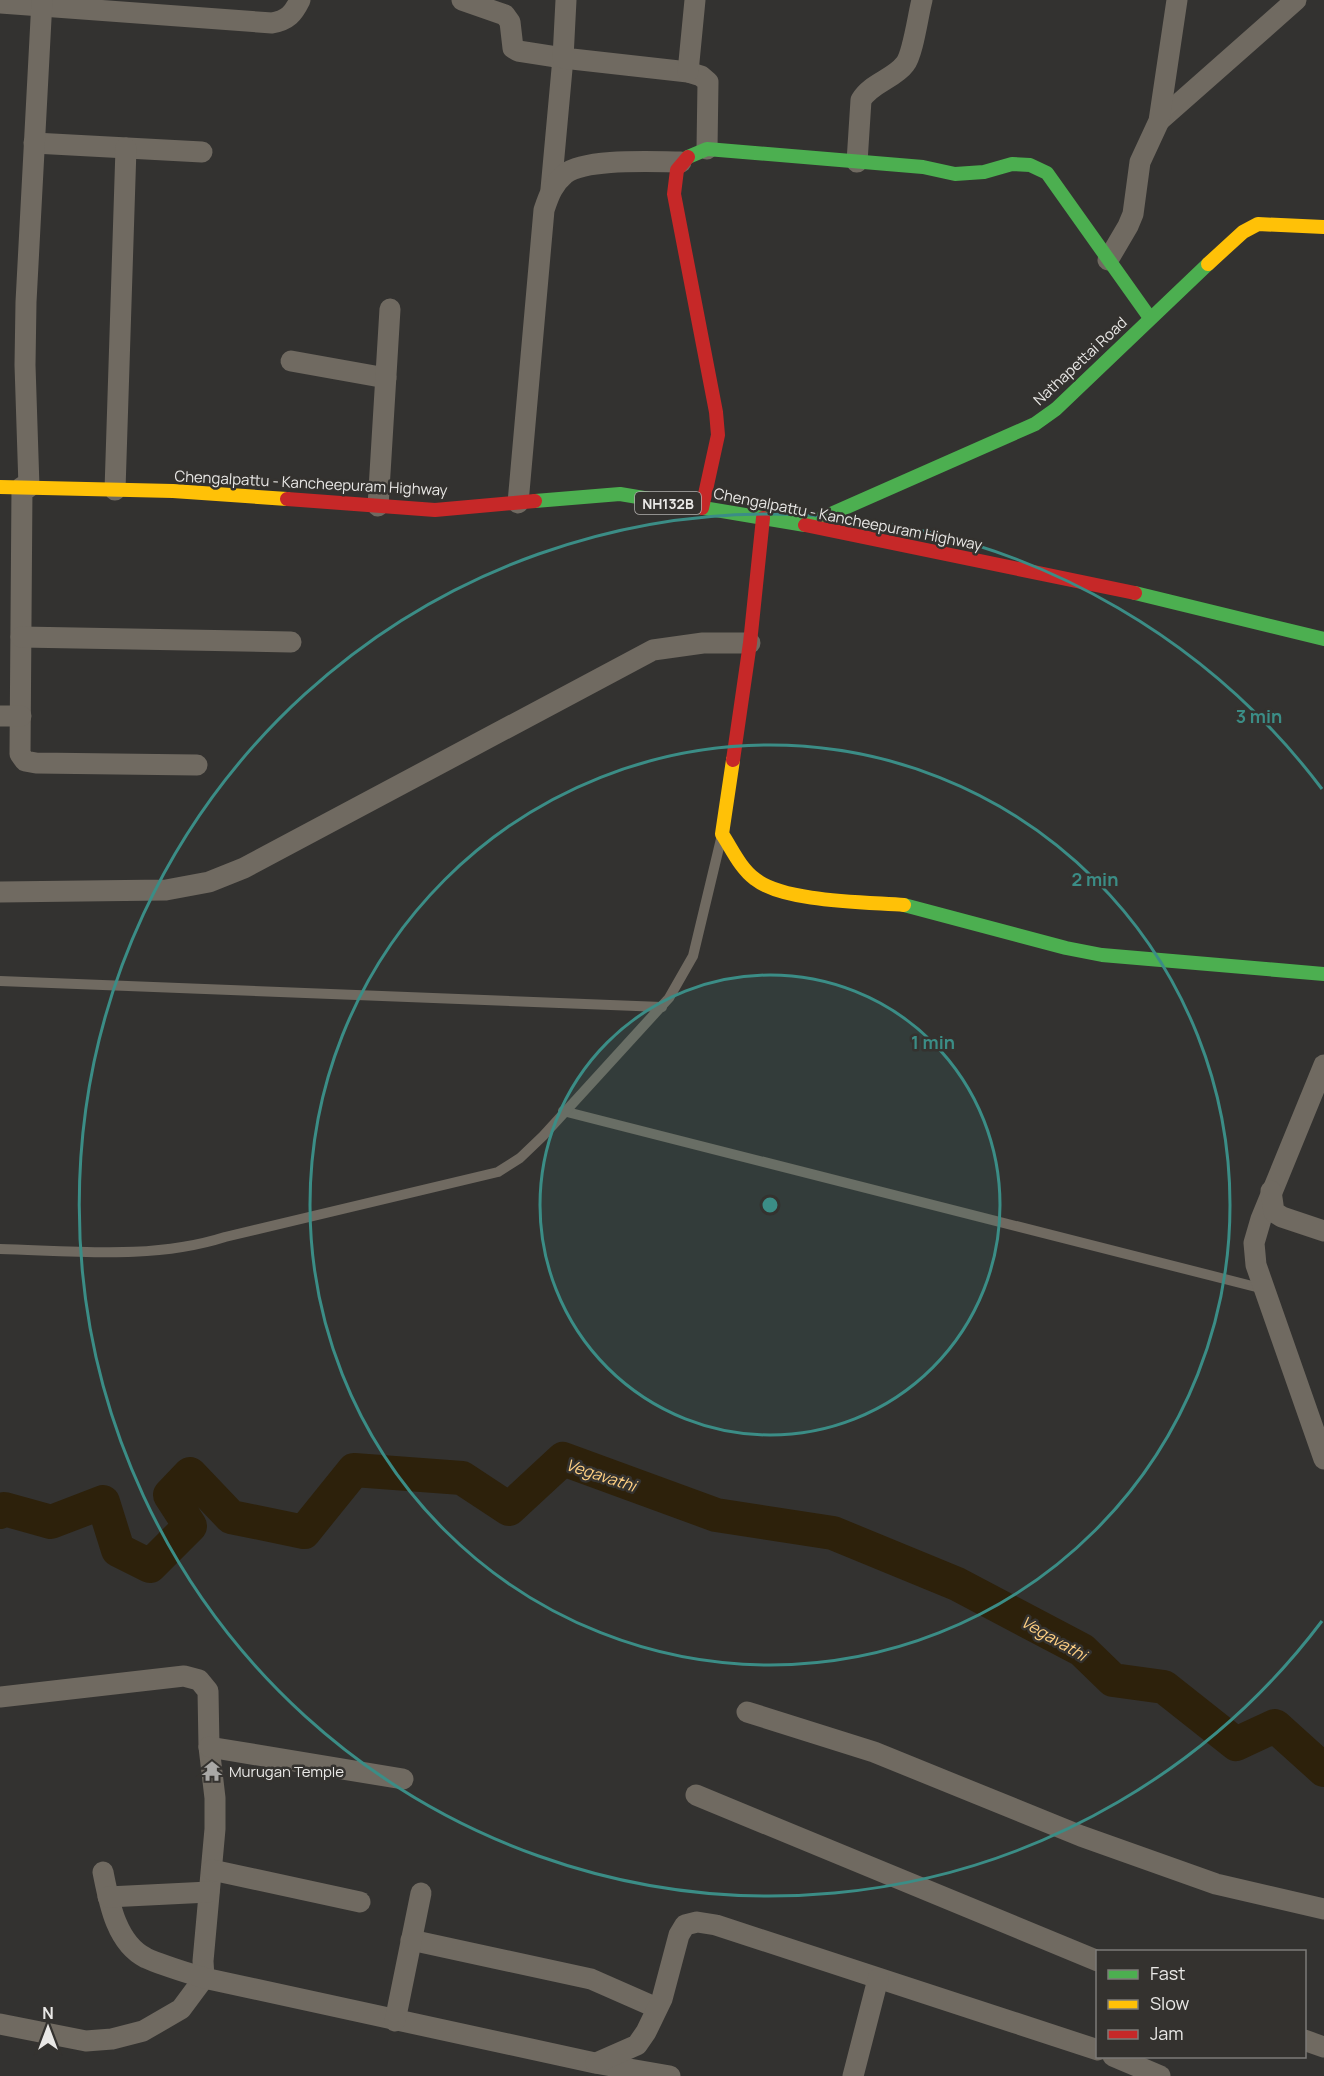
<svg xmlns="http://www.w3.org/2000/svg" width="1324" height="2076" font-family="Manrope,sans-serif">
  <rect width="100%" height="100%" fill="#333230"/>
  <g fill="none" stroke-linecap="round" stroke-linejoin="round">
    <polyline stroke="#2d210b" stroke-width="34" points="0,1512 4,1509 51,1522 103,1502 118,1550 150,1566 190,1526 170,1495 190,1474 231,1517 304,1532 354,1470 462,1478 509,1509 563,1459 716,1515 833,1533 957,1584 1082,1650 1113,1680 1164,1687 1236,1744 1275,1726 1324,1770"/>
    <g stroke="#706a61" stroke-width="10">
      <polyline points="0,981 662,1007"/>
      <polyline points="563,1111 1264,1289"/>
      <path d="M0,1249c75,2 153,11 225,-12l273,-65 22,-14 23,-22 126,-138 24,-42 28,-117"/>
    </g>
    <g stroke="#706a61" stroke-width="21">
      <polyline points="462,0 505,15 510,22 513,48 518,51 563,58 551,189"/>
      <polyline points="566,0 563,58 688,72 701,76 708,82 707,149"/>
      <path d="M0,3l272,20c16,-3 21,-9 28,-23"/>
      <polyline points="688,72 695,0"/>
      <polyline points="1159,121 1296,0"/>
      <polyline points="34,143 202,152"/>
      <path d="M857,162l4,-62c10,-17 33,-21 44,-36 8,-10 13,-49 17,-64"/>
      <polyline points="1108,260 1128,226 1133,214 1140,162 1159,121 1177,0"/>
      <polyline points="291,361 386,378"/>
      <polyline points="22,487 20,754 25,761 36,763 197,765"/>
      <polyline points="29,487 25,365 26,302 42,0"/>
      <polyline points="115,490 126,148"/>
      <path d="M518,503l26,-293c5,-15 9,-26 21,-36 21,-16 88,-12 116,-12"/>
      <polyline points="378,506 390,309"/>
      <polyline points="21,637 291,642"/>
      <polyline points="0,716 21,716"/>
      <polyline points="0,892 166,890 209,882 244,868 653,650 703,643 750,643"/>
      <polyline points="1324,1065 1261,1219 1254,1243 1256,1265 1324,1459"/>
      <polyline points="1271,1191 1274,1212 1282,1217 1324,1231"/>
      <polyline points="0,1697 184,1676 199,1680 208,1691 209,1747 215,1798 215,1829 203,1961 204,1978 181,2009 143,2031 112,2039 86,2041 0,2024"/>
      <polyline points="747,1712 874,1752 1081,1836 1216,1884 1324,1909"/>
      <polyline points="209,1747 403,1779"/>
      <polyline points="696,1795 1098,1961"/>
      <polyline points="212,1870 360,1902"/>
      <path d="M103,1872c6,30 13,71 43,86 18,8 39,14 58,20l391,85 75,13"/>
      <polyline points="108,1897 209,1892"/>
      <polyline points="411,1940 591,1979 657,2008"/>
      <polyline points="395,2021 421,1893"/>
      <polyline points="1304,2040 1324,2047"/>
      <polyline points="1113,2056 1160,2076"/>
      <polyline points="596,2063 637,2045 646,2032 662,1999 679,1935 685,1925 697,1922 716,1925 1098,2050"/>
      <polyline points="853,2076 878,1979"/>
    </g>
    <g stroke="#4caf50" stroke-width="14">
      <polyline points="688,157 707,149 923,167 955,174 984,172 1012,164 1030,165 1047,173 1150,318"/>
      <polyline points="535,501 620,494 805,525"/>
      <polyline points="806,525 1035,424 1056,409 1208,264"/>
      <polyline points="1135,593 1324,639"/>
      <polyline points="904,905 1066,948 1102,955 1324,974"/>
    </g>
    <g stroke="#ffc107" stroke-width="14">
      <polyline points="1208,264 1243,232 1258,224 1324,227"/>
      <polyline points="0,487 173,491 287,499"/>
      <path d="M733,760l-11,74c10,15 18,34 33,45 29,23 110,23 149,26"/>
    </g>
    <g stroke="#c62828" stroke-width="14">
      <polyline points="688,157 677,170 674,194 716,412 718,435 702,508"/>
      <polyline points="287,499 435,510 535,501"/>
      <polyline points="805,525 1135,593"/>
      <polyline points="733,760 750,643 763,518"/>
    </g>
  </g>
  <circle cx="770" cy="1205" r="230" fill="#3b8d86" fill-opacity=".12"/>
  <g fill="none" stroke="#3b8d86" stroke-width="3">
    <circle cx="770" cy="1205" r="230"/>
    <circle cx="770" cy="1205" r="460"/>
    <path d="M1322 1621A691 691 0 1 1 1322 789"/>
  </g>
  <defs>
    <g id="temple-bare" transform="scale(1.62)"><path d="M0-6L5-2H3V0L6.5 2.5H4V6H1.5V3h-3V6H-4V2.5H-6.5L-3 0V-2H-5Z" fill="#a9a8a6" stroke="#34322f" stroke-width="2.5" paint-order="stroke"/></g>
  </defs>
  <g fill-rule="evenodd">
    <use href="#temple-bare" x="212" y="1771"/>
  </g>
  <g text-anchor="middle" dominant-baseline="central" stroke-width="5" stroke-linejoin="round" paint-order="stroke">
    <rect fill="#34322f" stroke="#b3b1af" stroke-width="1.5" x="635" y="492" width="66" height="22" rx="4.5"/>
    <g font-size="14" font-weight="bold" fill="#e9e8e6">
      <text x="668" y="503">NH132B</text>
    </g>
    <g font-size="15" fill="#e9e8e6" stroke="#34322f">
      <text transform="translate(1080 361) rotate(-43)">Nathapettai Road</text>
      <text transform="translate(311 483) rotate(3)">Chengalpattu - Kancheepuram Highway</text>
      <text transform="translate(848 519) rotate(11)">Chengalpattu - Kancheepuram Highway</text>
    </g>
    <g font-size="15" fill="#e9e8e6" stroke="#34322f" text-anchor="start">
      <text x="229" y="1771">Murugan Temple</text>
    </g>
    <g font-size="16" font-style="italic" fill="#ffd083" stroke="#34322f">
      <text transform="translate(601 1475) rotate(18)">Vegavathi</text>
      <text transform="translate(1054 1638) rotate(30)">Vegavathi</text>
    </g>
  </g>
  <circle cx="770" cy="1205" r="9" fill="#3b8d86" stroke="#34322f" stroke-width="3"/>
  <g font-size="18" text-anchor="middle" font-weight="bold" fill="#3b8d86" stroke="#34322f" stroke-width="5" stroke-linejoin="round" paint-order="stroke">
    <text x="1259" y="723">3 min</text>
    <text x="1095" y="886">2 min</text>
    <text x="933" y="1049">1 min</text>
  </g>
  <rect x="1096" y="1950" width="210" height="108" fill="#34322f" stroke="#7c7b78" stroke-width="1.5"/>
  <rect x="1108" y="1970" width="30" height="9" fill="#4caf50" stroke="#7c7b78" stroke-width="1.5"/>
  <text x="1150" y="1980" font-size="18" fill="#e9e8e6">Fast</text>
  <rect x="1108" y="2000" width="30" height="9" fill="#ffc107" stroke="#7c7b78" stroke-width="1.5"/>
  <text x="1150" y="2010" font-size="18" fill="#e9e8e6">Slow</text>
  <rect x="1108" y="2030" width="30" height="9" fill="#c62828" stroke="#7c7b78" stroke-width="1.5"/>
  <text x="1150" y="2040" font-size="18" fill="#e9e8e6">Jam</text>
  <g transform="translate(48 2028)" stroke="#34322f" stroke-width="4.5" paint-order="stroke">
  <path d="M0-4.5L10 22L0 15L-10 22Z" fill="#e9e8e6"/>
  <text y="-9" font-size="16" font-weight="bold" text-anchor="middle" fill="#e9e8e6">N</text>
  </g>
</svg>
